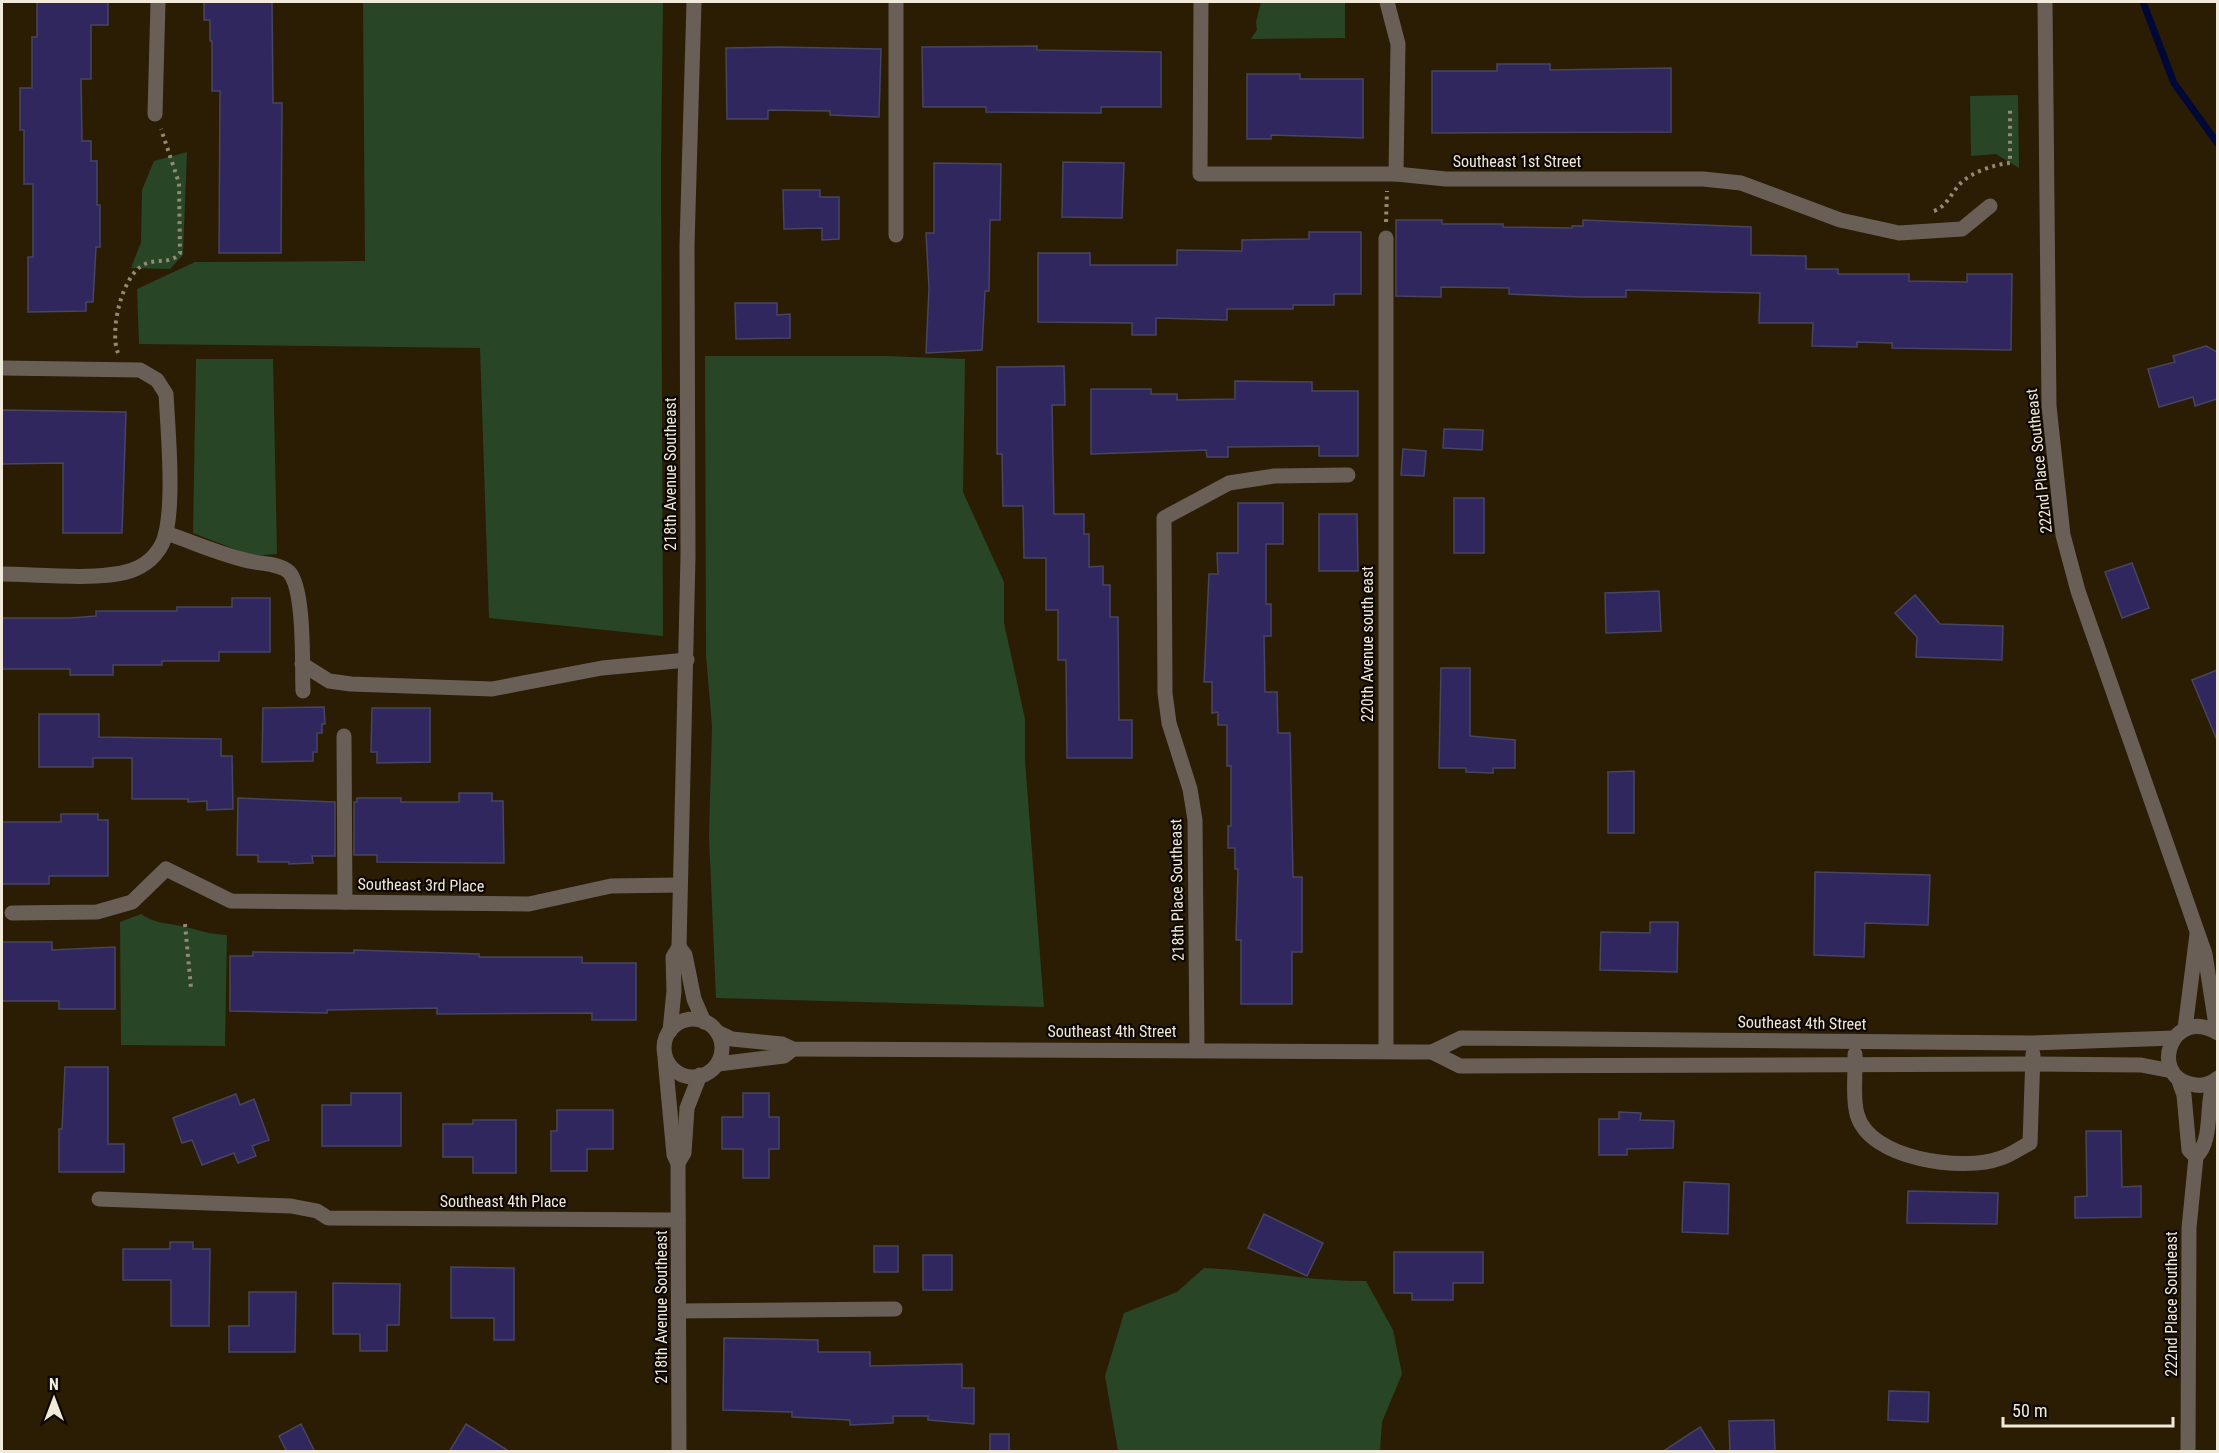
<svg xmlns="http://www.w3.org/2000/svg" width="2219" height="1453" font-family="'Roboto Condensed',sans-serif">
  <rect width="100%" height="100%" fill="#2a1d04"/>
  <g fill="#284526">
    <polygon points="363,2 663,2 661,167 663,636 489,618 480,348 139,344 137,289 195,262 365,261"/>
    <polygon points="1261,2 1345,2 1345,38 1251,39 1257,30 1256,22"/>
    <polygon points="2018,95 2019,168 1996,154 1971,156 1970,96"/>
    <polygon points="187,152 183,255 170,269 131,268 141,242 142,190 154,161"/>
    <polygon points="705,356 885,356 965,359 963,492 1004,582 1004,623 1025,719 1025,761 1044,1007 716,998 709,836 712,726 706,655"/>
    <polygon points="196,359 273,359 277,554 252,556 193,533"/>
    <path d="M141,914c16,11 31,9 49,14 15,4 20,6 37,7l-2,111 -104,-1 -1,-123z"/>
    <path d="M1204,1268c55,2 107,14 162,13l27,49 9,44 -20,48 -2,29h-262l-13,-75 19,-63 53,-21z"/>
  </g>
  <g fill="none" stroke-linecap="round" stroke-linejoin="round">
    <polyline stroke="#000837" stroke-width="7" points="2143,2 2174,83 2218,144"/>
  </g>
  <g fill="#2f275d" stroke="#474560" stroke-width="1.5">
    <polygon points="37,2 108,2 108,25 91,25 91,79 81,79 82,141 91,141 91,161 97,161 97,205 100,205 100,247 96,247 93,302 86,302 86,311 28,312 28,257 33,257 33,184 24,184 24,130 20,130 20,88 32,88 32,37 37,37"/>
    <polygon points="204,2 272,2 273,103 282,103 281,253 219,253 220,91 212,91 212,41 210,41 210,20 204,20"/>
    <polygon points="1037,46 1037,50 1161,52 1161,107 1101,107 1101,113 986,112 986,107 923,107 922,47"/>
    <polygon points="778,47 881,49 879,117 830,115 830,111 768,110 768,119 727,119 726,48"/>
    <polygon points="1497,64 1550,64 1550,70 1671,68 1671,132 1432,133 1432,71 1497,71"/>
    <polygon points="1247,74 1300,74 1300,79 1363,79 1363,138 1271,135 1271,139 1247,139"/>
    <polygon points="1063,162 1124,163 1122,218 1062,217"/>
    <polygon points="934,163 1001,164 1000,220 990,220 989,291 985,291 982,350 926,353 929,288 926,233 934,233"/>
    <polygon points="783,190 820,190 820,197 839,197 839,239 822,240 822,228 784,229"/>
    <polygon points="1396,220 1442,220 1442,224 1503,224 1503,227 1572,228 1572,226 1583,226 1583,220 1751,227 1751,255 1806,256 1806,269 1838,269 1838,274 1909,274 1909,281 1967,282 1967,274 2012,274 2011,350 1892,348 1892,343 1857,342 1857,347 1812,346 1813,323 1759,323 1760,293 1626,290 1626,297 1581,297 1509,294 1509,288 1441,287 1441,297 1396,296"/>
    <polygon points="1309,232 1361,232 1361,294 1334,294 1334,305 1293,305 1293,309 1227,309 1227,320 1156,318 1156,335 1132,335 1132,323 1038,322 1038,253 1090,253 1090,265 1177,265 1177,250 1242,251 1242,240 1309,239"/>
    <polygon points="735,303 777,303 777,315 790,314 790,338 736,339"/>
    <polygon points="2206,346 2217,352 2217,399 2195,406 2193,397 2159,407 2148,369 2175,362 2173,356"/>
    <polygon points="1064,366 1065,405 1052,405 1054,514 1084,514 1084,534 1089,534 1089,567 1103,566 1103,585 1110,585 1110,617 1118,617 1119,720 1132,720 1132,758 1067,758 1066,660 1058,660 1058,610 1046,610 1046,558 1024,558 1023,506 1003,506 1002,454 997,454 997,367"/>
    <polygon points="1235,381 1312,382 1312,391 1358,391 1358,456 1319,456 1319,446 1228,447 1228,457 1207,457 1206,450 1091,454 1091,389 1151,389 1151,394 1177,394 1177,400 1235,399"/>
    <polygon points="2,410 126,412 122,533 63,533 63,463 2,464"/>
    <polygon points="1444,429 1483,430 1482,450 1443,448"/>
    <polygon points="1403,449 1426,451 1424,476 1401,475"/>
    <rect x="1454" y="498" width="30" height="55"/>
    <polygon points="1238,503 1283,503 1283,544 1266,544 1266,604 1271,604 1271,636 1264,636 1265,692 1277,692 1278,733 1290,733 1293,877 1302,877 1302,952 1292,952 1292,1004 1241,1004 1241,940 1236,940 1238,869 1235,869 1235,848 1228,848 1228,826 1231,826 1231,766 1227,766 1227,725 1218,725 1218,712 1212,713 1212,682 1204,682 1209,574 1218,574 1217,553 1238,553"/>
    <polygon points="1319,514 1357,514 1358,571 1319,571"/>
    <polygon points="2132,563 2149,608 2122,618 2105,572"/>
    <polygon points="1659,591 1661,631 1606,633 1605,593"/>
    <polygon points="1915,595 1940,624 2003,626 2002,660 1916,657 1917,637 1895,613"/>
    <polygon points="232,598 270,598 270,652 219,652 219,661 162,661 162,665 113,665 113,675 70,675 70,669 2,669 2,618 70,618 96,616 96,611 177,611 177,607 232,607"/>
    <polygon points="1441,668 1470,668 1470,736 1515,740 1515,768 1493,768 1493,773 1466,772 1466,768 1439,768"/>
    <polygon points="2217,670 2217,740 2192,680"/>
    <polygon points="324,707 325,724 322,724 322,733 317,733 317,752 313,752 313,761 262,762 263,708"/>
    <polygon points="372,708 430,708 430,762 377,763 377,752 371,752"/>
    <polygon points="39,714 99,714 99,737 221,739 221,756 232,756 233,809 207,810 207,801 188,802 188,799 132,799 132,758 93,758 93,767 39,767"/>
    <polygon points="1634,771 1634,833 1608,833 1608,772"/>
    <polygon points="459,793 492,793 492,801 503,801 504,863 377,862 377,855 354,855 354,802 357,802 357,798 401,798 401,802 459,802"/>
    <polygon points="238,798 335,802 335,856 312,856 313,863 289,864 289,862 258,862 258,855 237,855"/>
    <polygon points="61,814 98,814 98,820 108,820 108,876 49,876 49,884 2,884 2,822 61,822"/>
    <polygon points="1815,872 1930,875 1928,925 1865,923 1864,957 1814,955"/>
    <polygon points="1650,922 1678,922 1677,972 1600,970 1601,932 1650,933"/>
    <polygon points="2,942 52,942 52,950 115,947 115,1009 59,1009 59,1001 2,1001"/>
    <polygon points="354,950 479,954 479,957 582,957 582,963 636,963 636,1020 592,1020 592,1013 437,1014 437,1008 327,1010 327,1013 230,1011 230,956 253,956 253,952 354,953"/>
    <polygon points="65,1067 108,1067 108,1144 124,1144 124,1172 59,1172 59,1129 62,1129"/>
    <polygon points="351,1093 401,1093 401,1146 322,1146 322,1105 351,1105"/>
    <polygon points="743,1093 769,1093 769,1117 779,1117 779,1149 769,1149 769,1178 743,1178 743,1149 722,1149 722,1117 743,1117"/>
    <polygon points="236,1094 240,1105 254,1099 269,1140 252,1146 256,1156 238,1163 234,1153 202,1165 192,1140 182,1143 173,1118"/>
    <polygon points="557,1110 613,1110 613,1149 587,1149 587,1171 551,1171 551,1131 557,1131"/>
    <polygon points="1619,1112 1641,1113 1640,1120 1674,1121 1673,1148 1627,1149 1627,1155 1599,1155 1599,1119 1619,1119"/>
    <polygon points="473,1120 516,1120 516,1173 473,1173 473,1157 443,1157 443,1124 473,1124"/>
    <polygon points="2086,1131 2121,1131 2122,1187 2141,1186 2141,1217 2075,1218 2075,1197 2087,1196"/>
    <polygon points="1684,1182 1729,1184 1728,1234 1682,1232"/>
    <polygon points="1908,1191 1998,1193 1997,1224 1907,1223"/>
    <polygon points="1264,1214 1323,1243 1307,1276 1248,1248"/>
    <polygon points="170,1242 193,1242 193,1249 210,1249 209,1326 171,1326 171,1280 123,1280 123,1249 170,1249"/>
    <rect x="874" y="1246" width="24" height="26"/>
    <polygon points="1394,1252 1483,1252 1483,1283 1453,1283 1453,1300 1412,1300 1412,1293 1394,1293"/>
    <rect x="923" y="1255" width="29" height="35"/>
    <polygon points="451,1267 514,1268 514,1340 494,1340 494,1318 451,1318"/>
    <polygon points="333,1283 400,1284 399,1325 387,1325 387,1351 360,1351 360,1334 333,1334"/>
    <polygon points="249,1292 296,1292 295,1352 229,1352 229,1326 249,1326"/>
    <polygon points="724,1338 818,1340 818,1352 870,1352 870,1366 962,1364 962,1388 974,1388 974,1424 928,1420 928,1416 893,1416 893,1423 850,1425 850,1420 792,1417 792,1412 723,1410"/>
    <polygon points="1889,1391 1929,1392 1928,1422 1888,1420"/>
    <polygon points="1774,1420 1775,1452 1730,1452 1729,1421"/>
    <polygon points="301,1424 315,1452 287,1452 279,1436"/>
    <polygon points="466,1424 510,1452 449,1452"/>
    <polygon points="1700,1427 1716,1452 1662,1452"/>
    <rect x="990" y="1434" width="19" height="18"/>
  </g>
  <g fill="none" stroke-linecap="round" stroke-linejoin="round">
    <g stroke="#938975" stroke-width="4" stroke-dasharray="3 4.5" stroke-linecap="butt">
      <path d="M1934,211c12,-4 17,-17 25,-26 10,-12 36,-21 51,-22v-55"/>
      <polyline points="1386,222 1387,191"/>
      <path d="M118,353c-9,-22 4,-79 27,-89 13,-6 25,1 35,-11l-1,-70 -18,-54"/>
      <polyline points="185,924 191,988"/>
    </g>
    <g stroke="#695f56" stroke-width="15">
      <polyline points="896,2 896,235"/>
      <polyline points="1201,2 1200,174 1396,174 1446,179 1703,179 1741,183 1840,220 1899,233 1962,229 1990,206"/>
      <polyline points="1387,2 1398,44 1396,174"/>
      <polyline points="2045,2 2049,406 2063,535 2078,591 2205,954 2217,1032"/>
      <polyline points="155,114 158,2"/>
      <polyline points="1386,238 1386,1051"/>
      <path d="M2,368l138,2 17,10 9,14c2,36 8,104 0,138 -3,17 -16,31 -31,37 -30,13 -100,5 -133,5"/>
      <path d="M166,533c30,10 57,23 88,29 11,2 26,2 35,10 16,17 13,95 14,119"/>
      <polyline points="302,664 329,681 351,684 492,689 602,668 687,660"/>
      <polyline points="344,736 345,902"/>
      <polyline points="12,913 97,912 132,902 166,869 231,901 529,904 611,886 680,885"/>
      <polyline points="679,947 685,955 694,999 704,1022"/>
      <circle cx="693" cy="1048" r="29"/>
      <polyline points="2185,1029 2197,934"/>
      <polyline points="670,1031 674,991 673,957 679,947 688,556 687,245 694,2"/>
      <polyline points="717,1032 732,1039 782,1044 793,1049 1418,1052 1432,1052 1460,1066 2033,1064 2141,1065 2172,1071"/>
      <path d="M2218,1033c-46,-28 -70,42 -27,51 10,3 19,1 27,-6"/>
      <polyline points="1197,1049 1195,820 1190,789 1169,723 1165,693 1164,518 1229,483 1274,476 1348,475"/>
      <polyline points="1432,1052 1461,1038 2032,1043 2174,1038"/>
      <path d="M1855,1054c1,19 -3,42 2,60 12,46 107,58 144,44 10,-3 19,-10 29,-15l3,-89"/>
      <polyline points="665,1058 674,1155 678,1163 679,1452"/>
      <polyline points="718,1064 784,1056 793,1049"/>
      <polyline points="2178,1078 2184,1095 2189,1150 2196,1157"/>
      <polyline points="678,1163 684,1153 687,1108 700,1075"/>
      <polyline points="99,1199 291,1206 317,1211 328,1218 678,1220"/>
      <polyline points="679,1311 895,1309"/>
      <path d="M2188,1452l1,-224 7,-71c18,-18 9,-52 18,-76"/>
    </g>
  </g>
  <g text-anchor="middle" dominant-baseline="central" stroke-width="4.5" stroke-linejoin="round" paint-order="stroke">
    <g font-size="16" fill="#f1e9da" stroke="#0e0802">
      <text x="1517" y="161">Southeast 1st Street</text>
      <text transform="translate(2039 461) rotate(-96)">222nd Place Southeast</text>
      <text transform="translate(670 474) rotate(-90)">218th Avenue Southeast</text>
      <text transform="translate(1367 644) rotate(-90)">220th Avenue south east</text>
      <text transform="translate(421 885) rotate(1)">Southeast 3rd Place</text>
      <text transform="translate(1177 890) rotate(-91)">218th Place Southeast</text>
      <text transform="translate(1802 1023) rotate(1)">Southeast 4th Street</text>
      <text x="1112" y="1031">Southeast 4th Street</text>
      <text x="503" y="1201">Southeast 4th Place</text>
      <text transform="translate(2171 1304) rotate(-90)">222nd Place Southeast</text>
      <text transform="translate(661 1307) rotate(-90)">218th Avenue Southeast</text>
    </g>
  </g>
  <rect width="2219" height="1453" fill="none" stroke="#f1e9da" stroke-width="6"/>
  <g transform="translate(54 1399)" stroke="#0e0802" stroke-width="4.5" paint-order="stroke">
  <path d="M0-4.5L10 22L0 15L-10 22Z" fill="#f1e9da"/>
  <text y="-9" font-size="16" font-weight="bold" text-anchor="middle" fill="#f1e9da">N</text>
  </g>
  <path d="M2003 1417v9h170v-9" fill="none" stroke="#f1e9da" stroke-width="3"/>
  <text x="2012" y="1417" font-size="18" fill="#f1e9da" stroke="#0e0802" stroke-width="4.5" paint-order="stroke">50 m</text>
</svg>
